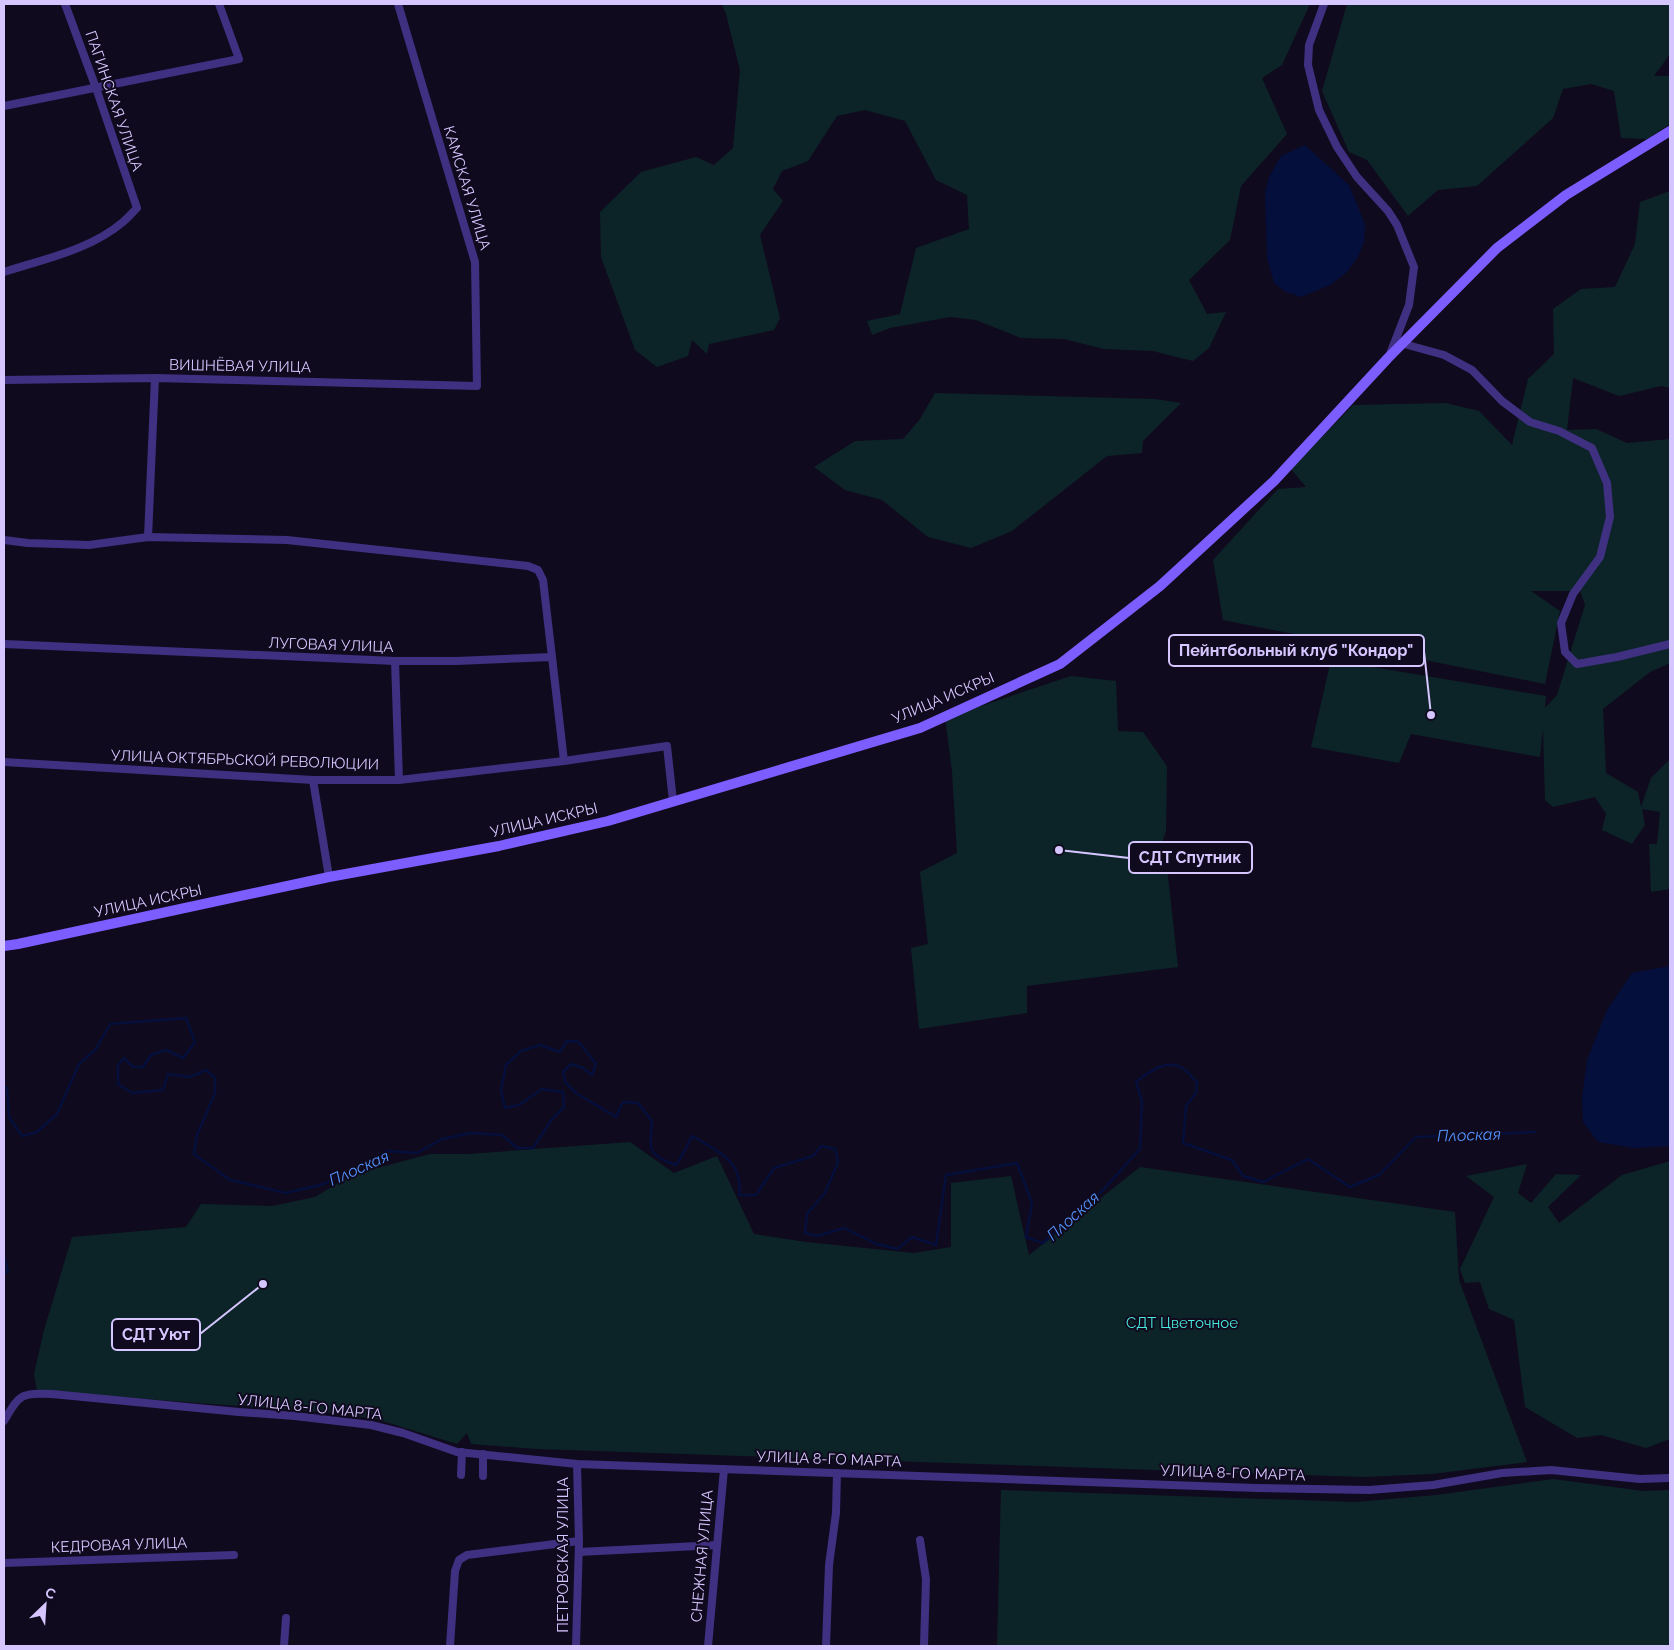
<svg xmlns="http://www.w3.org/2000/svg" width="1674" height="1650" font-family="Raleway,sans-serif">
  <rect width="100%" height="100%" fill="#100a1e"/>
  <g fill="#0c2428">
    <polygon points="722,4 1310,4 1282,65 1262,78 1287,134 1241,186 1230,240 1189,280 1207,314 1226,312 1209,348 1193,361 1153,351 1104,349 1064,339 1021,338 976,320 950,317 890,328 872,335 867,321 900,314 916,248 969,229 967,195 936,180 905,121 865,110 837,116 808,161 782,171 773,189 783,201 760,235 780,318 774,330 709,344 707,354 692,340 688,356 657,367 635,350 601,257 600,212 641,172 696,157 714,165 733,148 740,70 726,14"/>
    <polygon points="1347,4 1670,4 1670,54 1654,76 1670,76 1670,124 1647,139 1621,138 1614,91 1591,84 1563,89 1553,118 1477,186 1438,190 1408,216 1367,160 1349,152 1322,91"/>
    <polygon points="1670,191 1670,388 1661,386 1619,396 1573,378 1567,430 1596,429 1627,443 1670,439 1670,663 1650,672 1603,709 1606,773 1638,792 1641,807 1651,778 1670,759 1670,889 1651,892 1649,844 1657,844 1660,812 1642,809 1645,825 1632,844 1602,830 1606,814 1595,797 1553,807 1545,800 1543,728 1540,757 1411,734 1399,763 1311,747 1331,660 1546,696 1545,708 1557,695 1585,605 1580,591 1531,591 1560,611 1545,684 1223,620 1213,560 1278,489 1306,487 1291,469 1353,405 1446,403 1479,411 1512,445 1528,379 1554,354 1553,309 1581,289 1615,287 1635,244 1640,202"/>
    <polygon points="935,393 1155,399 1181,403 1143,441 1142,453 1107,456 1012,531 971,548 928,537 882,500 845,490 814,467 855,441 903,439 920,419"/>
    <polygon points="1071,676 1116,681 1118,731 1143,732 1167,766 1166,831 1161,846 1168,876 1178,967 1027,986 1027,1013 919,1029 911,948 928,944 920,872 957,853 952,771 945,718"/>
    <polygon points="630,1142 674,1173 717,1156 754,1234 806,1242 914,1253 951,1247 951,1183 1011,1176 1029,1255 1140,1167 1455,1212 1459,1280 1527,1462 1432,1474 1363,1477 537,1449 471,1444 467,1433 457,1444 376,1419 335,1413 37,1391 34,1374 44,1330 72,1237 186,1227 201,1204 272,1206 315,1197 351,1175 430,1154 468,1154"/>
    <polygon points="1670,1161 1670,1439 1646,1448 1601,1435 1577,1438 1525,1407 1514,1320 1489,1309 1480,1282 1465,1283 1460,1269 1494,1197 1466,1176 1527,1164 1518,1193 1531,1203 1556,1174 1581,1175 1548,1207 1559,1223 1622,1175"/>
    <polygon points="1553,1479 1643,1491 1670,1490 1670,1646 997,1646 1001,1490 1355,1502 1436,1495"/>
  </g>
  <g fill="#040f3c">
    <polygon points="1305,145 1349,185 1365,224 1364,242 1358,257 1346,273 1330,285 1301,297 1286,292 1274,283 1267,258 1265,193 1269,177 1281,156"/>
    <polygon points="1670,966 1670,1146 1633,1148 1598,1142 1583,1122 1582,1098 1587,1060 1607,1010 1632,973"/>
  </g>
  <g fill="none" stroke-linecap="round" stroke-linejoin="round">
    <g stroke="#040f3c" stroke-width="2.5">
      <path d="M4,1087l3,1 2,29 13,19 15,-4 20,-18 22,-50 17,-15 14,-25 76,-6 9,24 -12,16 -17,-8 -15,5 -8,12h-10l-9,-9 -6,7v19l14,9 31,-3 5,-16 22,3 16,-7 9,8v15l-18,42 -3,19 36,26 56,13 38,-9 63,-33 30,2 25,-14 29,-6 31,2 15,13h16l19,-29 12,-12 -1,-15 -21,-3 -23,16 -14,3 -4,-18 5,-25 15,-14 19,-6 20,7 7,-11 12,1 17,22 -4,11 -9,-7 -12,-4 -8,8 2,10 11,11 40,24 7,-15 15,1 14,18c-2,29 -6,34 24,44l8,-13 8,-16c25,15 52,25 47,59h17l18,-27 39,-12 8,-10 14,3 3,13 -13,31 -18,21 -2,19 12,3 27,-8 33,16 20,5 15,-12 24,8 10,-70 71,-12 15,40 -6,34 17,6 59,-52 38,-42 2,-48 -6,-19c12,-9 30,-24 46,-14 6,3 10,10 15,14l-1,11 -10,13 -3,37 49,17 11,16 20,6 45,-23 42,28 29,-12 37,-38 119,-5"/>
      <polyline points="4,1257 8,1271 4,1274"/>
    </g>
    <g stroke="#403081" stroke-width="8">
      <polyline points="1324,4 1309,45 1308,65 1319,110 1337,147 1357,177 1388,211 1397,225 1414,267 1409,305 1390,354"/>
      <polyline points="4,106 239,59 219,4"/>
      <path d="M4,272c40,-13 86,-22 119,-50 5,-4 9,-9 14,-14l-41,-120 -31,-84"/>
      <polyline points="1404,344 1444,355 1472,370 1502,401 1530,422 1559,431 1592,448 1607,483 1610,517 1600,557 1573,594 1561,623 1565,652 1577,664 1617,657 1670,644"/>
      <polyline points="4,380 155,378 477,386 475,262 398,4"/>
      <polyline points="148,537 155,378"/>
      <polyline points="4,540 28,543 89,545 148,537 287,540 528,566 538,570 543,580 552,657"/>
      <polyline points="4,644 395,661 456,661 552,657 564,761"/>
      <polyline points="395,661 399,780"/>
      <polyline points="4,762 313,780 399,780 564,761 667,746 673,801"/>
      <polyline points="313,780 329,877"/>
      <path d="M4,1421c16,-27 16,-28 48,-27l187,18 56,4 76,9 32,8 54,19 120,12 679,24 113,2 64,-5 69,-12 49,-3 89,9 30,-1"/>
      <polyline points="461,1475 462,1452"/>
      <polyline points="483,1476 483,1454"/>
      <polyline points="920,1540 926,1579 924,1646"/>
      <polyline points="579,1552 717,1545"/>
      <polyline points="4,1563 234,1555"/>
      <polyline points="284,1646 286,1618"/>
      <polyline points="450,1646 455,1571 459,1560 467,1555 579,1541"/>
      <polyline points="576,1646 579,1541 577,1464"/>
      <polyline points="708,1646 724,1469"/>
      <polyline points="826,1646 829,1565 836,1513 837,1473"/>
    </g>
    <polyline stroke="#7c5dff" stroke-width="10" points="4,946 18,944 329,877 499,846 608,821 920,728 1060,664 1160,586 1274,481 1388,358 1497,248 1566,195 1670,131"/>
  </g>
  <g text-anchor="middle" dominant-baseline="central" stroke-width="4" stroke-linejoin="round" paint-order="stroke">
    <g font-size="15" fill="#d6c6ff" stroke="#100a1e">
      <text transform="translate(114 101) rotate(71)">ПАГИНСКАЯ УЛИЦА</text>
      <text transform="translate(467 188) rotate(73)">КАМСКАЯ УЛИЦА</text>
      <text transform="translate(240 366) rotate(1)">ВИШНЁВАЯ УЛИЦА</text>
      <text transform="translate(331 645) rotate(2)">ЛУГОВАЯ УЛИЦА</text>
      <text transform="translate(943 698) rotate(-23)">УЛИЦА ИСКРЫ</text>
      <text transform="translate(245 760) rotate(2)">УЛИЦА ОКТЯБРЬСКОЙ РЕВОЛЮЦИИ</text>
      <text transform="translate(544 820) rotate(-13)">УЛИЦА ИСКРЫ</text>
      <text transform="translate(148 901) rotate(-12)">УЛИЦА ИСКРЫ</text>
      <text transform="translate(310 1407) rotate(6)">УЛИЦА 8-ГО МАРТА</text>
      <text transform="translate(829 1459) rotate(2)">УЛИЦА 8-ГО МАРТА</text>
      <text transform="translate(1233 1473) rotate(2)">УЛИЦА 8-ГО МАРТА</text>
      <text transform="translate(119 1545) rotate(-2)">КЕДРОВАЯ УЛИЦА</text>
      <text transform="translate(563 1555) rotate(-90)">ПЕТРОВСКАЯ УЛИЦА</text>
      <text transform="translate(702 1556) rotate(-85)">СНЕЖНАЯ УЛИЦА</text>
    </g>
    <g font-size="15" fill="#47eadc" stroke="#100a1e">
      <text x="1182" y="1323">СДТ Цветочное</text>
    </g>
    <g font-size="16" font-style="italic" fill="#5494ff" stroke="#100a1e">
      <text transform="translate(1469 1135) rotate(-2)">Плоская</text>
      <text transform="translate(359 1168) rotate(-24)">Плоская</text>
      <text transform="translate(1073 1216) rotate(-42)">Плоская</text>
    </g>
  </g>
  <path fill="none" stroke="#d6c6ff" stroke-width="2" d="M1431 715L1424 651M1059 850L1129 858M263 1284L200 1334"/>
  <g fill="#d6c6ff" stroke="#100a1e" stroke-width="2">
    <circle cx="1431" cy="715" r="5"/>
    <circle cx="1059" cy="850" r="5"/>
    <circle cx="263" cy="1284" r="5"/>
  </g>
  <g fill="#100a1e" stroke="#d6c6ff" stroke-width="2">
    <rect x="1169" y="635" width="255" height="31" rx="5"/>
    <rect x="1129" y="842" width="123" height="31" rx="5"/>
    <rect x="112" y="1319" width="88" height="31" rx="5"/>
  </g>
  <g font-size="16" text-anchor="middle" font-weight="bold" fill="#d6c6ff">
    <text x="1296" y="656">Пейнтбольный клуб "Кондор"</text>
    <text x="1190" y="863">СДТ Спутник</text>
    <text x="156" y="1340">СДТ Уют</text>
  </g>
  <rect width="1674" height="1650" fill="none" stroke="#d6c6ff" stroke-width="10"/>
  <g transform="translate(45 1605) rotate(25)" stroke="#100a1e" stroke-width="4" paint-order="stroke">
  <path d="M0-4L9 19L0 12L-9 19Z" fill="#d6c6ff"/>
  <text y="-8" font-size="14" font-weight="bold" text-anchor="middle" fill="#d6c6ff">С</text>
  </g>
</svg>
